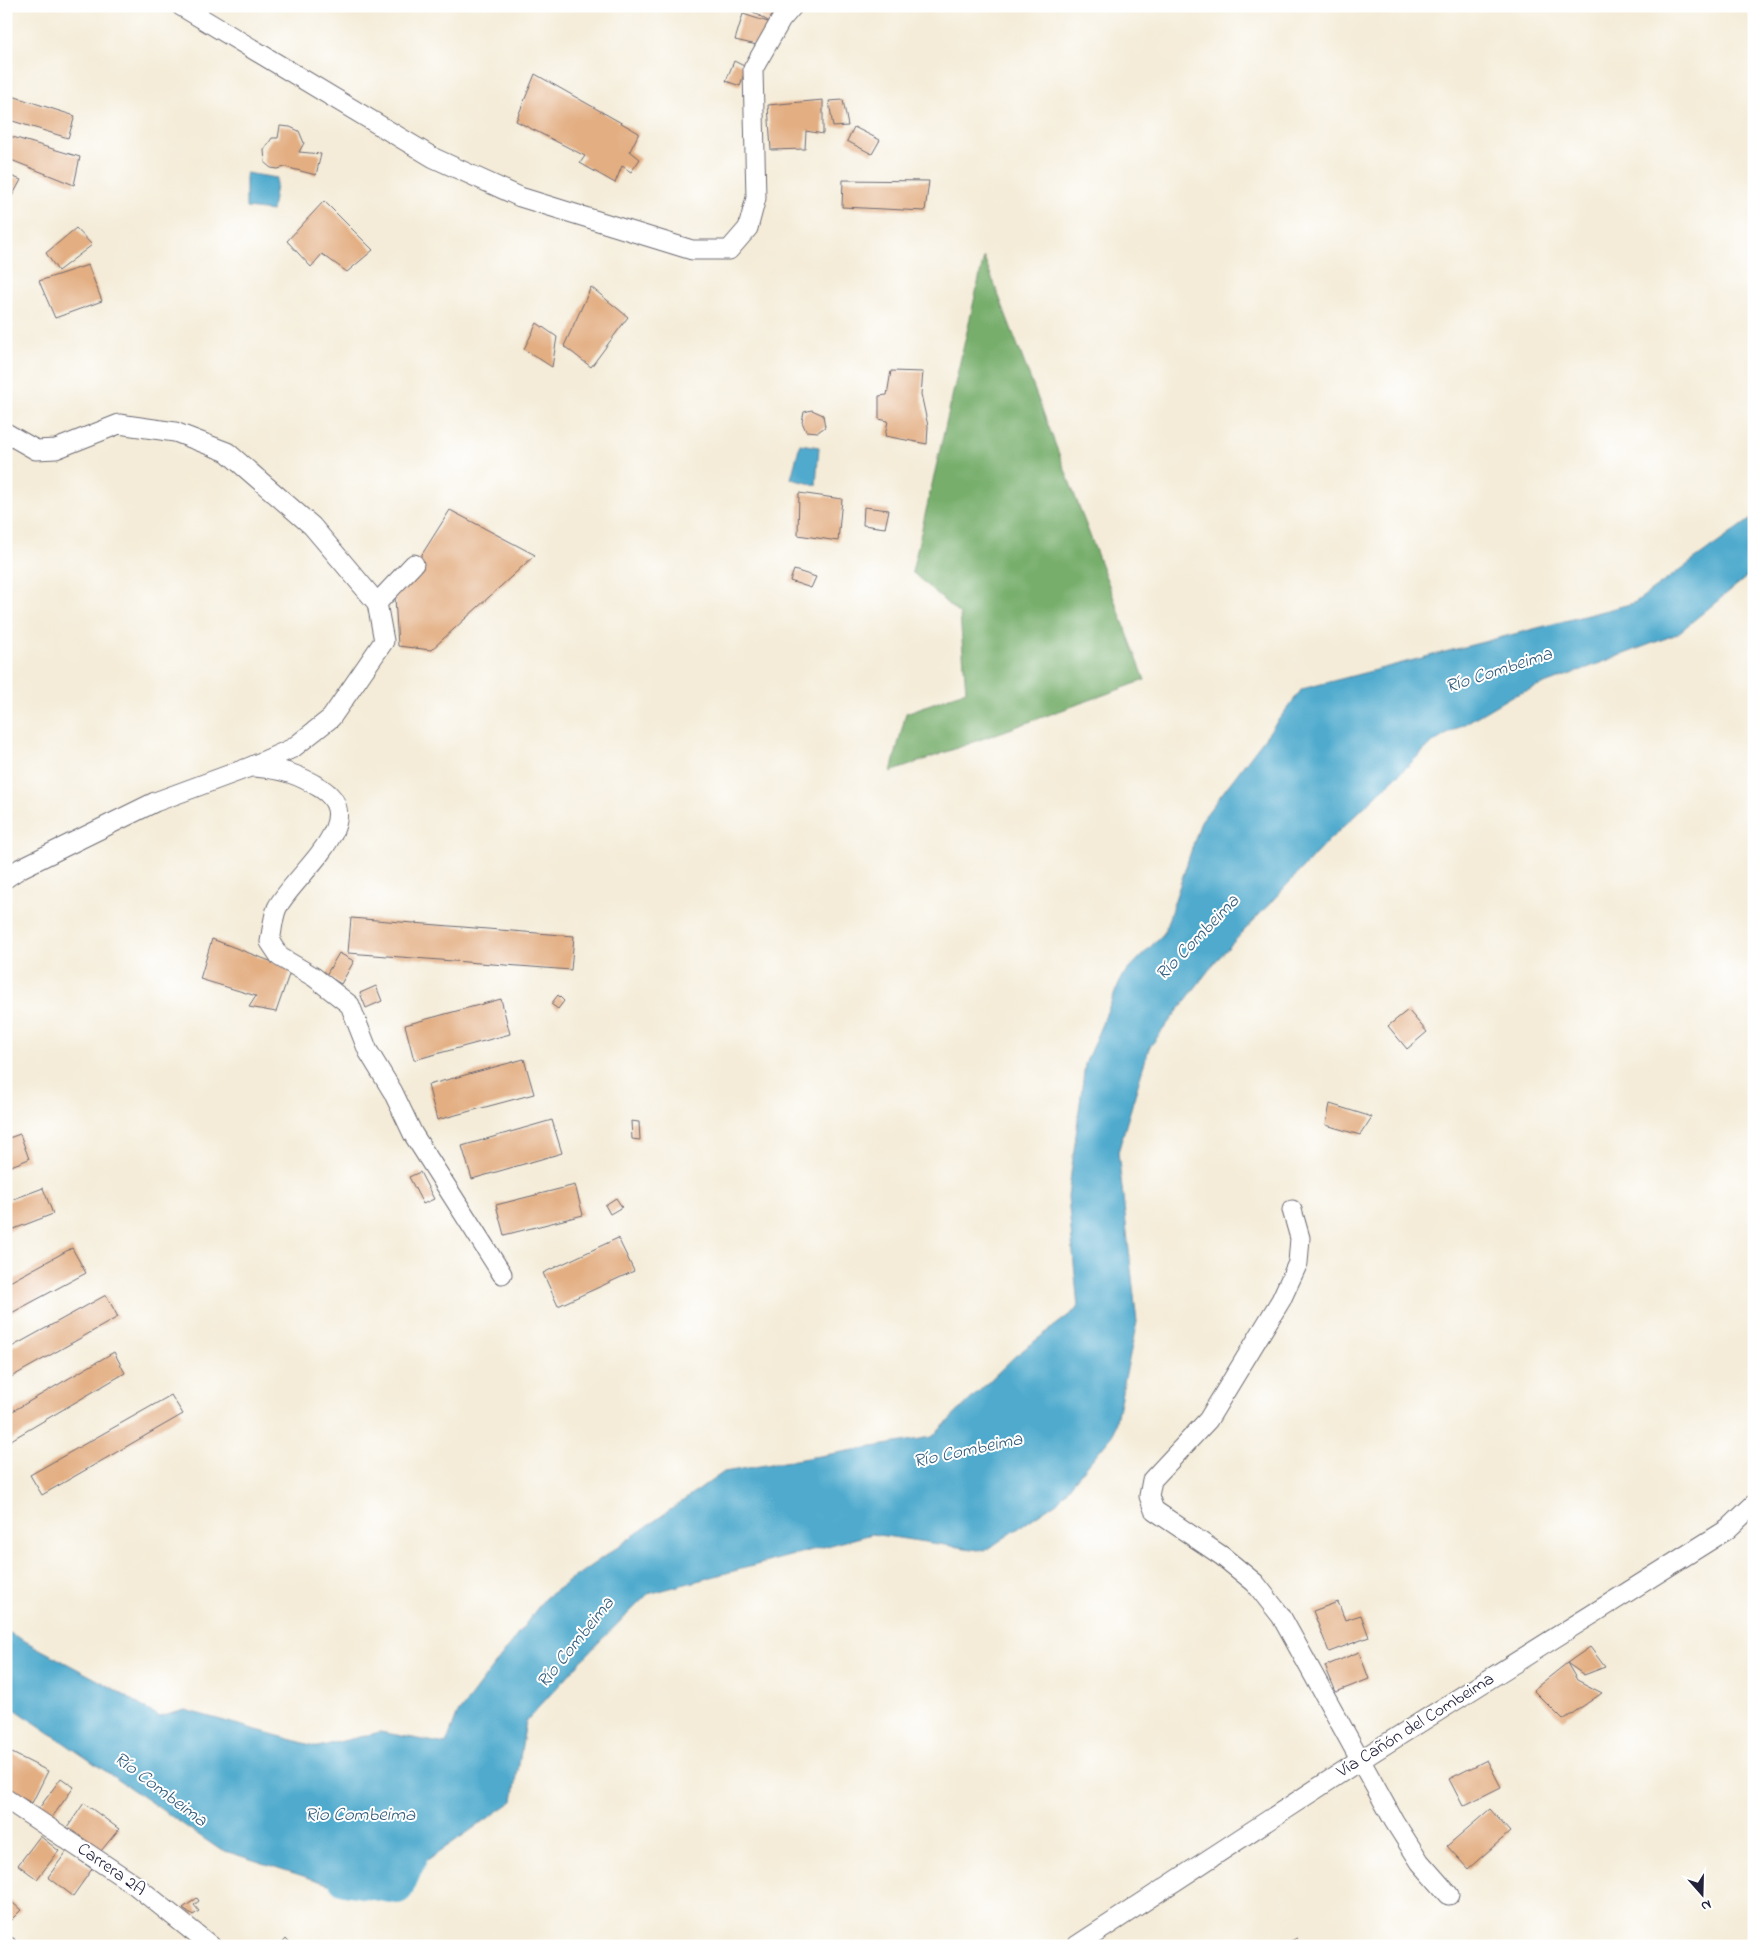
<svg xmlns="http://www.w3.org/2000/svg" width="1760" height="1952" font-family="'Indie Flower',sans-serif">
  <rect width="100%" height="100%" fill="#fff"/>
  <filter id="ink" filterUnits="userSpaceOnUse"><feTurbulence type="fractalNoise" baseFrequency=".02" numOctaves="2"/><feDisplacementMap in="SourceGraphic" scale="10" xChannelSelector="R" yChannelSelector="G"/><feConvolveMatrix kernelMatrix="1 2 1 2 8 2 1 2 1" color-interpolation-filters="sRGB"/></filter>
  <filter id="wash" filterUnits="userSpaceOnUse"><feTurbulence type="fractalNoise" baseFrequency=".0096" numOctaves="4" result="noise"/><feDisplacementMap in="SourceGraphic" scale="20" xChannelSelector="R" yChannelSelector="G"/><feGaussianBlur stdDeviation="1.12" result="paint"/><feColorMatrix in="noise" values="0 0 0 0 0 0 0 0 0 0 0 0 0 0 0 0 0 1.4 0 .05"/><feComposite in="paint" operator="in"/></filter>
  <g filter="url(#wash)">
    <rect width="100%" height="100%" fill="#f4ecd8"/>
    <polygon fill="#77ae6c" stroke="#4c6854" points="984,257 1145,680 891,772 906,713 966,691 960,615 912,572"/>
    <g fill="#4faacd" stroke="#386684">
      <polygon points="246,173 277,178 272,211 246,208"/>
      <polygon points="800,444 819,447 816,485 791,479"/>
      <polygon points="1754,517 1754,571 1677,634 1510,697 1432,743 1328,841 1215,962 1149,1048 1118,1152 1137,1322 1113,1434 1057,1502 985,1551 872,1534 648,1594 598,1643 526,1721 513,1801 372,1898 219,1849 6,1703 6,1631 111,1687 159,1717 185,1710 318,1747 380,1732 446,1744 457,1715 545,1598 724,1472 932,1437 1014,1357 1078,1308 1068,1197 1085,1064 1122,976 1164,933 1201,821 1302,689 1634,603"/>
    </g>
    <g fill="none" stroke-linecap="round" stroke-linejoin="round">
      <polyline stroke="#4faacd" stroke-width="34" points="345,1878 397,1887 419,1837"/>
    </g>
    <g id="blocks">
      <g fill="#e3ae82">
        <polygon points="744,6 784,6 771,23"/>
        <polygon points="743,14 771,23 757,45 735,40"/>
        <polygon points="734,61 746,67 740,86 726,81"/>
        <polygon points="535,74 639,133 630,151 640,159 631,172 622,166 615,183 580,163 585,156 516,121"/>
        <polygon points="6,94 75,116 68,138 6,119"/>
        <polygon points="823,100 823,134 806,131 805,149 771,150 768,105"/>
        <polygon points="843,100 848,126 833,127 829,101"/>
        <polygon points="280,126 290,127 299,131 304,143 299,152 321,154 316,175 285,167 278,169 271,168 265,163 264,150 272,138 278,138"/>
        <polygon points="854,127 880,140 872,154 847,141"/>
        <polygon points="6,135 80,157 74,185 6,158"/>
        <polygon points="6,174 21,180 10,200 6,199"/>
        <polygon points="843,180 929,181 925,211 842,207"/>
        <polygon points="324,201 373,250 347,272 322,254 311,267 287,241"/>
        <polygon points="76,228 92,245 58,271 46,253"/>
        <polygon points="88,265 102,301 55,318 39,281"/>
        <polygon points="591,287 628,317 591,367 564,346"/>
        <polygon points="537,323 557,337 552,367 524,349"/>
        <polygon points="891,371 923,372 921,394 928,426 927,444 885,436 888,421 879,419 879,396 887,395"/>
        <polygon points="812,410 823,415 825,427 818,432 806,431 802,422 804,412"/>
        <polygon points="799,493 842,499 838,541 798,535"/>
        <polygon points="864,507 889,510 885,528 863,525"/>
        <polygon points="450,510 535,555 431,650 398,646 395,597"/>
        <polygon points="794,570 816,577 811,588 790,581"/>
        <polygon points="351,918 574,936 571,970 348,953"/>
        <polygon points="212,939 291,969 276,1012 249,1007 256,996 200,979"/>
        <polygon points="339,953 354,961 341,984 326,975"/>
        <polygon points="376,986 382,1001 366,1008 360,993"/>
        <polygon points="558,995 564,1001 558,1009 551,1004"/>
        <polygon points="501,999 510,1034 414,1060 405,1025"/>
        <polygon points="1408,1010 1427,1032 1407,1049 1388,1026"/>
        <polygon points="524,1059 534,1094 437,1120 428,1085"/>
        <polygon points="1330,1104 1372,1117 1360,1135 1326,1125"/>
        <polygon points="552,1120 562,1153 472,1179 462,1146"/>
        <polygon points="631,1121 639,1122 640,1140 632,1139"/>
        <polygon points="20,1134 29,1159 6,1168 6,1139"/>
        <polygon points="420,1172 434,1199 423,1204 409,1177"/>
        <polygon points="575,1185 583,1215 504,1235 496,1205"/>
        <polygon points="43,1188 53,1214 6,1232 6,1202"/>
        <polygon points="616,1198 622,1207 610,1214 605,1205"/>
        <polygon points="618,1238 634,1271 558,1306 543,1273"/>
        <polygon points="72,1248 86,1273 6,1316 6,1284"/>
        <polygon points="106,1295 118,1317 6,1380 6,1350"/>
        <polygon points="114,1352 125,1373 6,1443 6,1415"/>
        <polygon points="171,1395 183,1414 42,1495 30,1475"/>
        <polygon points="1338,1602 1345,1620 1361,1615 1369,1637 1329,1652 1313,1611"/>
        <polygon points="1590,1647 1605,1667 1584,1675 1567,1663"/>
        <polygon points="1359,1652 1369,1679 1336,1692 1325,1666"/>
        <polygon points="1567,1663 1577,1680 1602,1693 1563,1720 1533,1690"/>
        <polygon points="12,1753 48,1771 32,1803 6,1790 6,1764"/>
        <polygon points="1487,1760 1501,1787 1463,1806 1449,1779"/>
        <polygon points="61,1778 74,1787 50,1820 37,1811"/>
        <polygon points="84,1803 119,1829 101,1851 67,1828"/>
        <polygon points="1490,1809 1510,1832 1468,1869 1447,1846"/>
        <polygon points="40,1836 59,1851 37,1879 18,1865"/>
        <polygon points="67,1851 92,1869 73,1896 48,1877"/>
        <polygon points="6,1897 21,1910 11,1920 6,1916"/>
        <polygon points="197,1898 199,1901 194,1905 199,1911 193,1915 183,1908"/>
        <polygon points="1297,1938 1300,1946 1281,1946"/>
        <polygon points="286,1939 292,1946 280,1946"/>
      </g>
    </g>
  </g>
  <g filter="url(#ink)">
    <use href="#blocks" fill-opacity="0" stroke="#6c6972" stroke-width="1"/>
    <g fill="none" stroke-linecap="round" stroke-linejoin="round">
      <g stroke="#6c6972" stroke-width="21">
        <g id="minor">
          <polyline points="181,6 434,158 520,197 692,250 729,250 748,228 756,198 753,69 781,20 793,6"/>
          <polyline points="6,433 36,450 56,449 119,424 175,432 227,452 312,526 377,603 384,641 331,718 293,748 250,767 155,802 21,868 6,878"/>
          <polyline points="377,603 414,564"/>
          <path d="M254,767c28,2 44,7 68,22 48,32 -29,87 -45,119 -4,9 -5,23 -7,34l10,15 34,20 36,28 18,46 25,41 20,42 89,140"/>
          <polyline points="1292,1210 1300,1238 1298,1263 1281,1300 1208,1420 1152,1480 1149,1496 1154,1510 1222,1556 1255,1583 1281,1616 1394,1821 1420,1862 1449,1895"/>
          <polyline points="6,1799 135,1885 211,1946"/>
          <polyline points="6,1946 7,1946"/>
          <polyline points="1076,1946 1362,1759 1728,1529 1754,1504"/>
        </g>
      </g>
      <use href="#minor" stroke="#fff" stroke-width="19"/>
    </g>
  </g>
  <g text-anchor="middle" dominant-baseline="central" stroke-width="4" stroke-linejoin="round" paint-order="stroke">
    <g font-size="18" fill="#22223b" stroke="#fff">
      <text transform="translate(1416 1726) rotate(-32)">Vía Cañón del Combeima</text>
      <text transform="translate(111 1870) rotate(35)">Carrera 2A</text>
    </g>
    <g font-size="19" font-style="italic" fill="#365f7d" stroke="#fff">
      <text transform="translate(1499 671) rotate(-18)">Río Combeima</text>
      <text transform="translate(1198 938) rotate(-46)">Río Combeima</text>
      <text transform="translate(968 1451) rotate(-12)">Río Combeima</text>
      <text transform="translate(576 1643) rotate(-51)">Río Combeima</text>
      <text transform="translate(160 1790) rotate(37)">Río Combeima</text>
      <text x="360" y="1815">Rio Combeima</text>
    </g>
  </g>
  <rect width="1760" height="1952" fill="none" stroke="#fff" stroke-width="25"/>
  <g transform="translate(1702 1894) rotate(160)" stroke="#ffffff" stroke-width="4" paint-order="stroke">
  <path d="M0-4L9 19L0 12L-9 19Z" fill="#22223b"/>
  <text y="-8" font-size="14" font-weight="bold" text-anchor="middle" fill="#22223b">N</text>
  </g>
</svg>
